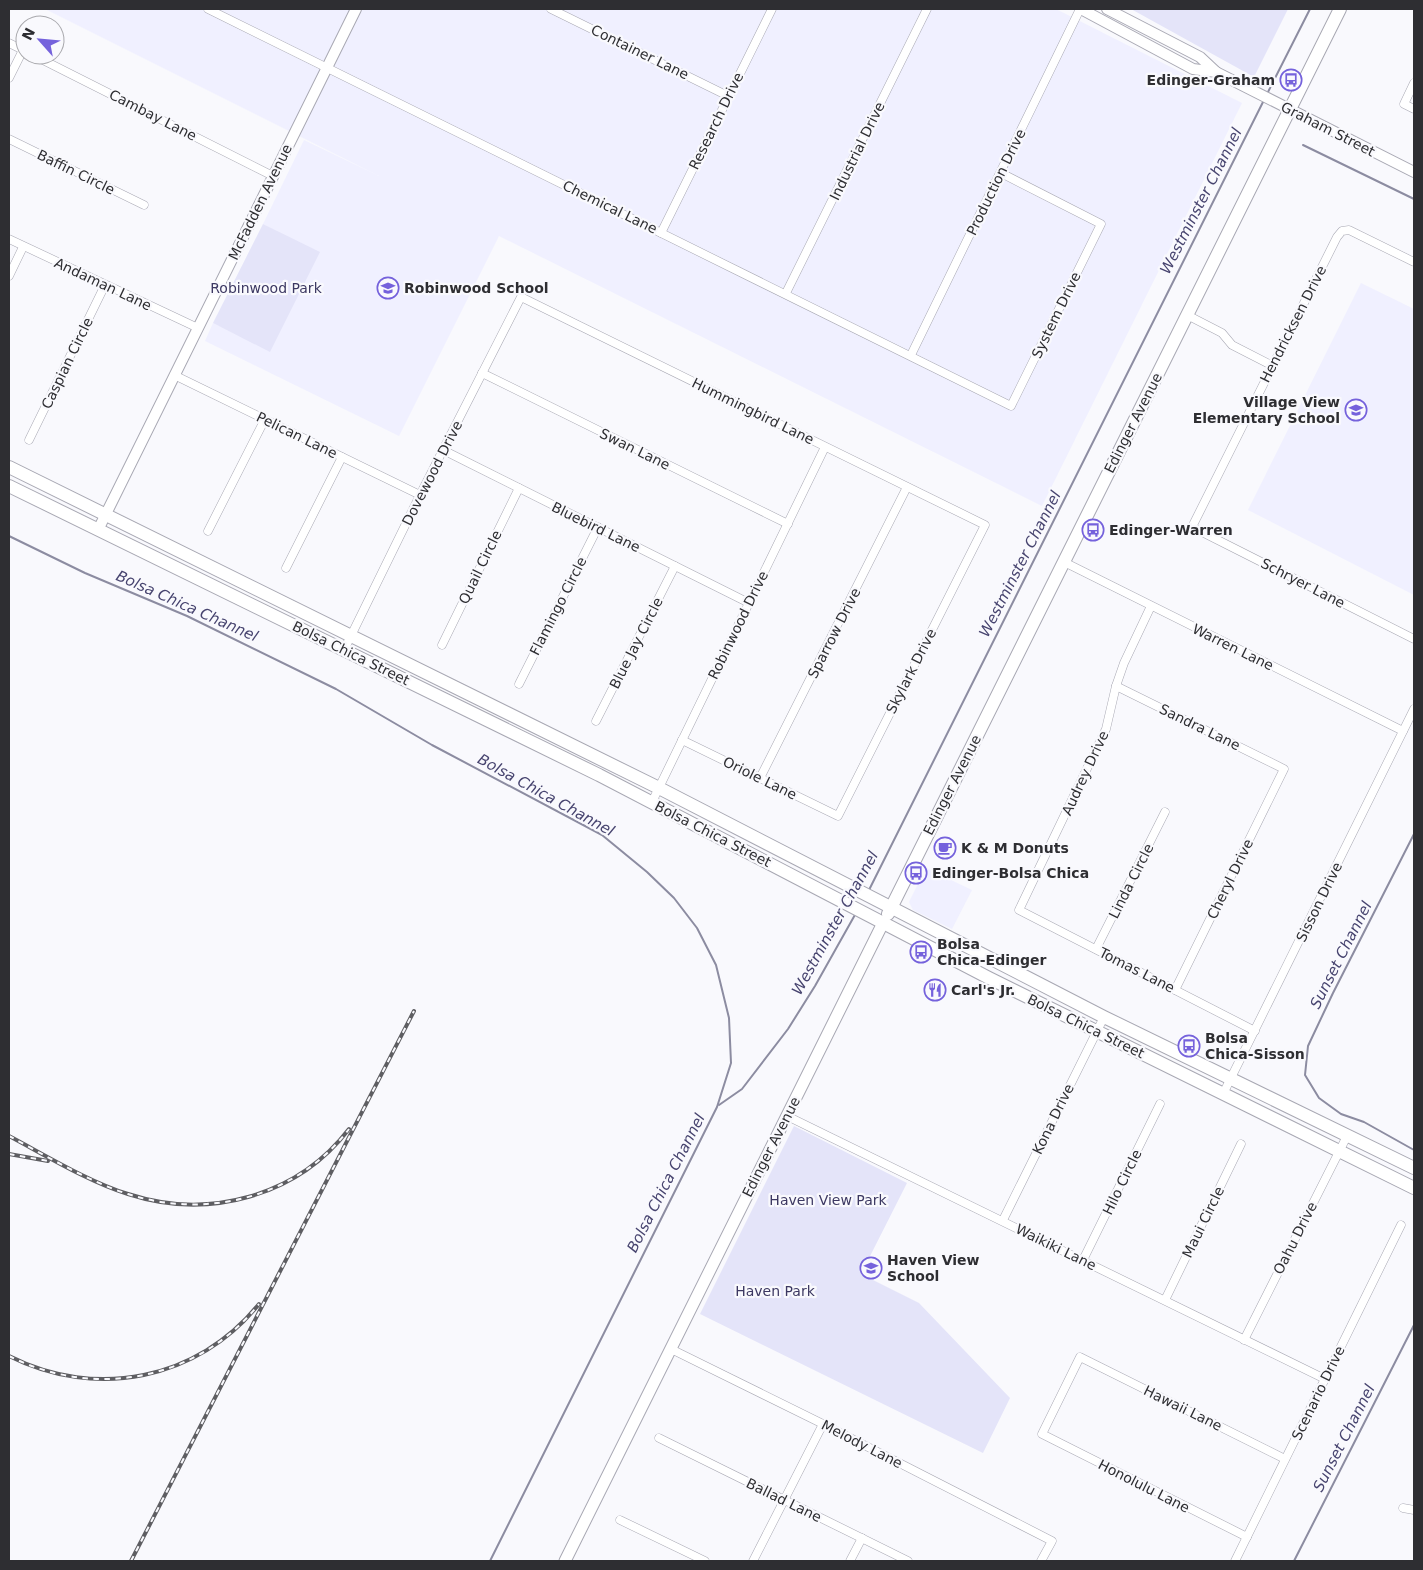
<svg xmlns="http://www.w3.org/2000/svg" width="1423" height="1570" font-family="'DejaVu Sans',sans-serif">
  <rect width="100%" height="100%" fill="#f9f9fd"/>
  <g fill="#f0f0ff">
    <polygon points="45,9 1056,9 1242,103 1042,506 499,236 399,436 205,341 213,323 270,351 319,253 263,224 304,140 379,176"/>
    <polygon points="1361,283 1414,309 1414,595 1248,510"/>
    <polygon points="926,868 972,890 952,929 913,910 909,902"/>
  </g>
  <g fill="#e4e4f9">
    <polygon points="1131,9 1288,9 1254,77"/>
    <polygon points="263,224 320,252 270,352 213,323"/>
    <polygon points="794,1126 907,1183 861,1274 919,1303 1010,1398 983,1453 700,1314"/>
  </g>
  <g fill="none" stroke-linecap="round" stroke-linejoin="round">
    <g stroke="#8c8ca1" stroke-width="2">
      <polyline points="1267,94 1310,9"/>
      <polyline points="1303,145 1414,199"/>
      <polyline points="9,536 85,573 187,616 336,689 432,745 602,835 647,872 674,898 697,928 716,965 729,1018 731,1063 717,1107 490,1561"/>
      <polyline points="1414,834 1333,993 1308,1046 1305,1075 1319,1098 1341,1114 1364,1122 1414,1150"/>
      <polyline points="869,890 1264,100"/>
      <polyline points="719,1105 742,1089 788,1029 815,986 856,913"/>
      <polyline points="1294,1561 1414,1325"/>
    </g>
    <g stroke="#a8a8b3" stroke-width="9">
      <g id="minor">
        <path d="M208,9c267,133 536,263 803,397l90,-182 -100,-51"/>
        <polyline points="551,9 728,96"/>
        <polyline points="9,43 25,51"/>
        <polyline points="33,55 273,176"/>
        <polyline points="9,78 23,50"/>
        <polyline points="1414,83 1404,104 1414,109"/>
        <polyline points="9,139 144,205"/>
        <polyline points="661,233 772,9"/>
        <polyline points="9,239 198,328"/>
        <polyline points="1414,262 1349,230 1342,231 1337,237 1192,527 1414,639"/>
        <polyline points="9,276 23,247"/>
        <polyline points="786,293 927,9"/>
        <polyline points="1187,315 1222,333 1232,345 1273,366"/>
        <polyline points="911,355 1080,9"/>
        <polyline points="482,373 788,524"/>
        <polyline points="174,375 420,495"/>
        <polyline points="29,440 105,285"/>
        <polyline points="443,450 749,603"/>
        <polyline points="208,531 265,419"/>
        <polyline points="1064,562 1403,731"/>
        <polyline points="286,568 342,457"/>
        <polyline points="1151,606 1124,663 1116,686 1106,729 1019,910 1255,1031"/>
        <polyline points="442,645 519,488"/>
        <polyline points="344,650 420,495 521,297 985,525 838,816 682,740"/>
        <polyline points="519,684 598,527"/>
        <polyline points="1116,686 1284,769 1175,990"/>
        <polyline points="596,721 675,566"/>
        <polyline points="760,778 907,487"/>
        <polyline points="652,802 825,447"/>
        <polyline points="1096,949 1165,812"/>
        <polyline points="1223,1094 1414,709"/>
        <polyline points="787,1116 1325,1379"/>
        <polyline points="1003,1220 1104,1017"/>
        <polyline points="1083,1260 1160,1104"/>
        <polyline points="1165,1300 1241,1144"/>
        <polyline points="1244,1340 1347,1136"/>
        <polyline points="671,1349 823,1424 1052,1541 1041,1561"/>
        <polyline points="659,1438 908,1561"/>
        <polyline points="1403,1508 1414,1510"/>
        <polyline points="620,1520 705,1561"/>
        <polyline points="1247,1537 1042,1434 1080,1357 1285,1459"/>
        <polyline points="753,1561 823,1424"/>
        <polyline points="850,1561 862,1538"/>
        <polyline points="1235,1561 1401,1225"/>
      </g>
    </g>
    <g stroke="#a8a8b3" stroke-width="12">
      <g id="tertiary">
        <polyline points="1081,9 1193,69 1216,72 1414,172"/>
        <polyline points="1107,9 1200,57 1216,72"/>
        <polyline points="98,530 356,9"/>
      </g>
    </g>
    <g stroke="#a8a8b3" stroke-width="13">
      <polyline id="secondary" points="565,1561 883,923"/>
    </g>
    <g stroke="#a8a8b3" stroke-width="14">
      <g id="primary">
        <polyline points="9,467 659,788 1104,1017 1414,1168"/>
        <polyline points="9,486 599,775 989,978 1414,1188"/>
        <polyline points="888,914 1340,9"/>
      </g>
    </g>
    <use href="#minor" stroke="#fff" stroke-width="8"/>
    <use href="#tertiary" stroke="#fff" stroke-width="10"/>
    <use href="#secondary" stroke="#fff" stroke-width="11"/>
    <use href="#primary" stroke="#fff" stroke-width="12"/>
    <g stroke="#5e5e62" stroke-width="4">
      <g id="rail">
        <path d="M9,1136c36,19 80,46 119,58 80,26 169,3 221,-65"/>
        <polyline points="9,1154 48,1161"/>
        <path d="M9,1356c87,44 189,24 250,-52"/>
        <polyline points="131,1561 414,1011"/>
      </g>
    </g>
    <use href="#rail" stroke="#f9f9fd" stroke-width="2" stroke-dasharray="5.5" stroke-linecap="butt"/>
  </g>
  <defs>
    <g id="bus-ring" transform="scale(1.125)"><circle r="9.5" fill="#f9f9fd" stroke="#7562dc" stroke-width="1.5"/><path d="M-5-6H5V4H4V6H2V4H-2V6H-4V4H-5ZM-3.5-4V0h7V-4ZM-3.5 1.2v1.5H-2V1.2ZM2 1.2v1.5H3.5V1.2Z" fill="#7562dc"/></g>
    <g id="school-ring" transform="scale(1.125)"><circle r="9.5" fill="#f9f9fd" stroke="#7562dc" stroke-width="1.5"/><path d="M0-5L7-2L0 1L-7-2ZM-4 1L0 2.5L4 1V4Q0 6-4 4Z" fill="#7562dc"/></g>
    <g id="cafe-ring" transform="scale(1.125)"><circle r="9.5" fill="#f9f9fd" stroke="#7562dc" stroke-width="1.5"/><path d="M-5.5-4.5H6V0H3Q3 3.5 0 3.5H-2.5Q-5.5 3.5-5.5 0ZM3-3.2v2h1.7v-2ZM-6 4.5H4V6H-6Z" fill="#7562dc"/></g>
    <g id="restaurant-ring" transform="scale(1.125)"><circle r="9.5" fill="#f9f9fd" stroke="#7562dc" stroke-width="1.5"/><path d="M-5-6h1v4h1v-4h1v4h1v-4h1v5L-1.5 .5V6h-2V.5L-5-1ZM5-6V6H3V1.5H1.5Q1.5-4 5-6Z" fill="#7562dc"/></g>
  </defs>
  <g fill-rule="evenodd">
    <use href="#bus-ring" x="1291" y="80"/>
    <use href="#school-ring" x="388" y="288"/>
    <use href="#school-ring" x="1356" y="410"/>
    <use href="#bus-ring" x="1093" y="530"/>
    <use href="#cafe-ring" x="945" y="848"/>
    <use href="#bus-ring" x="916" y="873"/>
    <use href="#bus-ring" x="921" y="952"/>
    <use href="#restaurant-ring" x="935" y="990"/>
    <use href="#bus-ring" x="1189" y="1046"/>
    <use href="#school-ring" x="871" y="1268"/>
  </g>
  <g text-anchor="middle" dominant-baseline="central" stroke-width="4.5" stroke-linejoin="round" paint-order="stroke">
    <g font-size="14" fill="#2e2e32" stroke="#f9f9fd">
      <text transform="translate(640 52) rotate(26)">Container Lane</text>
      <text transform="translate(153 115) rotate(27)">Cambay Lane</text>
      <text transform="translate(716 121) rotate(-64)">Research Drive</text>
      <text transform="translate(1328 129) rotate(27)">Graham Street</text>
      <text transform="translate(857 151) rotate(-64)">Industrial Drive</text>
      <text transform="translate(76 172) rotate(26)">Baffin Circle</text>
      <text transform="translate(996 182) rotate(-64)">Production Drive</text>
      <text transform="translate(260 202) rotate(-64)">McFadden Avenue</text>
      <text transform="translate(610 207) rotate(26)">Chemical Lane</text>
      <text transform="translate(103 284) rotate(25)">Andaman Lane</text>
      <text transform="translate(1056 315) rotate(-64)">System Drive</text>
      <text transform="translate(1293 324) rotate(-63)">Hendricksen Drive</text>
      <text transform="translate(67 363) rotate(-64)">Caspian Circle</text>
      <text transform="translate(753 411) rotate(26)">Hummingbird Lane</text>
      <text transform="translate(1133 423) rotate(-63)">Edinger Avenue</text>
      <text transform="translate(297 435) rotate(26)">Pelican Lane</text>
      <text transform="translate(635 449) rotate(26)">Swan Lane</text>
      <text transform="translate(432 473) rotate(-63)">Dovewood Drive</text>
      <text transform="translate(596 527) rotate(26)">Bluebird Lane</text>
      <text transform="translate(480 567) rotate(-64)">Quail Circle</text>
      <text transform="translate(1303 583) rotate(27)">Schryer Lane</text>
      <text transform="translate(558 606) rotate(-63)">Flamingo Circle</text>
      <text transform="translate(738 625) rotate(-64)">Robinwood Drive</text>
      <text transform="translate(834 633) rotate(-63)">Sparrow Drive</text>
      <text transform="translate(636 643) rotate(-63)">Blue Jay Circle</text>
      <text transform="translate(1233 647) rotate(26)">Warren Lane</text>
      <text transform="translate(351 653) rotate(26)">Bolsa Chica Street</text>
      <text transform="translate(911 671) rotate(-63)">Skylark Drive</text>
      <text transform="translate(1200 727) rotate(26)">Sandra Lane</text>
      <text transform="translate(1085 773) rotate(-65)">Audrey Drive</text>
      <text transform="translate(760 778) rotate(26)">Oriole Lane</text>
      <text transform="translate(952 785) rotate(-63)">Edinger Avenue</text>
      <text transform="translate(713 834) rotate(27)">Bolsa Chica Street</text>
      <text transform="translate(1230 879) rotate(-64)">Cheryl Drive</text>
      <text transform="translate(1131 881) rotate(-63)">Linda Circle</text>
      <text transform="translate(1319 902) rotate(-64)">Sisson Drive</text>
      <text transform="translate(1137 970) rotate(27)">Tomas Lane</text>
      <text transform="translate(1086 1026) rotate(26)">Bolsa Chica Street</text>
      <text transform="translate(1053 1119) rotate(-64)">Kona Drive</text>
      <text transform="translate(771 1147) rotate(-63)">Edinger Avenue</text>
      <text transform="translate(1122 1182) rotate(-64)">Hilo Circle</text>
      <text transform="translate(1203 1222) rotate(-64)">Maui Circle</text>
      <text transform="translate(1295 1238) rotate(-63)">Oahu Drive</text>
      <text transform="translate(1056 1247) rotate(26)">Waikiki Lane</text>
      <text transform="translate(1318 1393) rotate(-64)">Scenario Drive</text>
      <text transform="translate(1183 1408) rotate(26)">Hawaii Lane</text>
      <text transform="translate(862 1444) rotate(27)">Melody Lane</text>
      <text transform="translate(1144 1486) rotate(27)">Honolulu Lane</text>
      <text transform="translate(784 1500) rotate(26)">Ballad Lane</text>
    </g>
    <g font-size="14" font-weight="bold" fill="#2e2e32" stroke="#f9f9fd" text-anchor="start">
      <text x="1275" y="80" text-anchor="end">Edinger-Graham</text>
      <text x="404" y="288">Robinwood School</text>
      <text x="1340" y="402" text-anchor="end">Village View<tspan x="1340" dy="16">Elementary School</tspan></text>
      <text x="1109" y="530">Edinger-Warren</text>
      <text x="961" y="848">K &amp; M Donuts</text>
      <text x="932" y="873">Edinger-Bolsa Chica</text>
      <text x="937" y="944">Bolsa<tspan x="937" dy="16">Chica-Edinger</tspan></text>
      <text x="951" y="990">Carl's Jr.</text>
      <text x="1205" y="1038">Bolsa<tspan x="1205" dy="16">Chica-Sisson</tspan></text>
      <text x="887" y="1260">Haven View<tspan x="887" dy="16">School</tspan></text>
    </g>
    <g font-size="14" fill="#3c3862" stroke="#f9f9fd">
      <text x="266" y="288">Robinwood Park</text>
      <text x="828" y="1200">Haven View Park</text>
      <text x="775" y="1291">Haven Park</text>
    </g>
    <g font-size="15" font-style="italic" fill="#47446f" stroke="#f9f9fd">
      <text transform="translate(1201 201) rotate(-63)">Westminster Channel</text>
      <text transform="translate(1020 564) rotate(-63)">Westminster Channel</text>
      <text transform="translate(187 606) rotate(24)">Bolsa Chica Channel</text>
      <text transform="translate(546 795) rotate(29)">Bolsa Chica Channel</text>
      <text transform="translate(835 923) rotate(-61)">Westminster Channel</text>
      <text transform="translate(1341 955) rotate(-63)">Sunset Channel</text>
      <text transform="translate(666 1183) rotate(-63)">Bolsa Chica Channel</text>
      <text transform="translate(1344 1438) rotate(-63)">Sunset Channel</text>
    </g>
  </g>
  <rect width="1423" height="1570" fill="none" stroke="#2e2e32" stroke-width="20"/>
  <g transform="translate(40 40) rotate(297)"><circle r="24" fill="#f9f9fd" stroke="#a8a8ac"/>
  <path d="M0-4L9 19L0 12L-9 19Z" fill="#7562dc"/>
  <text y="-8" font-size="14" font-weight="bold" text-anchor="middle" fill="#2e2e32">N</text>
  </g>
</svg>
